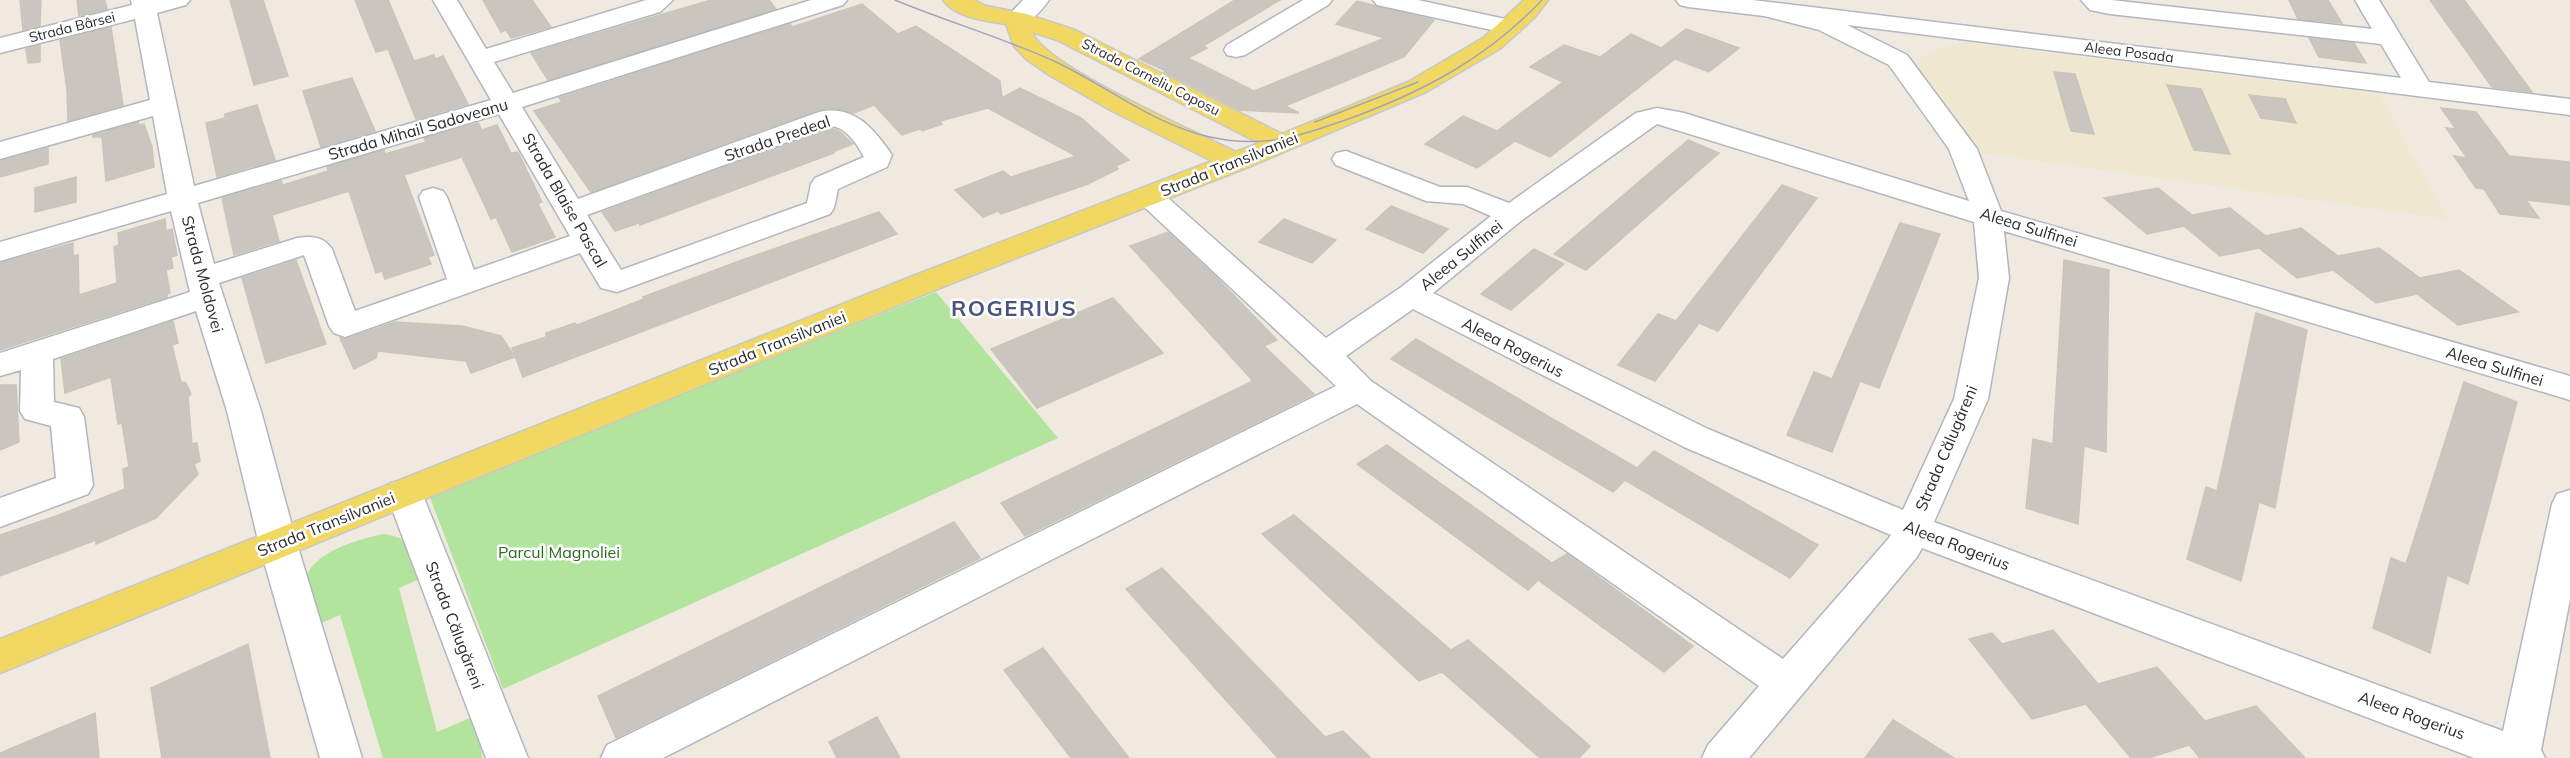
<svg xmlns="http://www.w3.org/2000/svg" width="2570" height="758" font-family="Mulish,sans-serif">
	<rect width="100%" height="100%" fill="#efe9e0"/>
	<polygon fill="#f0e7d0" points="1963,42 2379,94 2448,219 1981,153 1913,64 1933,51"/>
	<g fill="#b2e49e">
		<polygon points="936,292 1058,438 503,689 429,495"/>
		<path d="M384,534C414,539 416,551 429,575L399,588L437,732L470,718L480,735L482,758H383L340,615L312,627C311,615 303,584 307,575C316,551 362,538 384,534Z"/>
	</g>
	<g fill="#cac6bf" stroke="#cac5b9" stroke-width="1.5">
		<polygon points="20,0 41,0 40,26 23,30"/>
		<polygon points="77,0 105,0 107,9 79,16"/>
		<polygon points="230,0 263,0 288,76 254,85"/>
		<polygon points="355,0 388,0 414,61 434,55 435,59 443,56 468,104 416,119 388,49 376,52"/>
		<polygon points="483,0 532,0 551,27 511,38 506,30 501,32"/>
		<polygon points="711,0 769,0 776,9 548,80 531,53"/>
		<polygon points="1235,0 1280,0 1203,46 1207,48 1188,58 1254,91 1385,38 1336,24 1357,1 1434,20 1404,57 1285,106 1299,113 1239,110 1164,72 1166,71 1139,59"/>
		<polygon points="2289,0 2328,0 2342,23 2298,19"/>
		<polygon points="2430,0 2464,0 2532,92 2492,87"/>
		<polygon points="862,4 898,34 916,26 1000,81 1002,98 1020,88 1081,118 1129,160 1116,166 1118,169 1088,184 1001,214 998,211 983,217 955,190 1003,171 1011,177 1076,156 988,108 940,121 942,124 922,131 920,129 902,135 874,105 854,113 832,108 818,110 591,192 534,111 562,102 559,98 790,24 792,27"/>
		<polygon points="111,27 123,105 68,121 67,90 60,40"/>
		<polygon points="1686,29 1739,48 1709,72 1675,59 1550,157 1515,141 1477,168 1425,144 1463,116 1497,131 1563,82 1530,67 1564,45 1600,57 1631,34 1661,48"/>
		<polygon points="2309,38 2354,43 2366,63 2319,57"/>
		<polygon points="40,45 40,62 28,63 26,49"/>
		<polygon points="2054,72 2075,74 2094,134 2071,131"/>
		<polygon points="352,78 375,131 321,147 303,91"/>
		<polygon points="2167,85 2201,89 2230,154 2194,150"/>
		<polygon points="2249,95 2285,99 2296,123 2261,118"/>
		<polygon points="257,105 275,160 217,177 206,123 225,118 225,114"/>
		<polygon points="2441,108 2476,112 2509,156 2570,162 2570,205 2526,200 2539,218 2500,214 2484,189 2476,188 2454,156 2467,158 2446,128 2456,129"/>
		<polygon points="138,122 139,125 144,124 152,147 154,167 106,181 102,137 93,137 93,135"/>
		<polygon points="478,123 482,130 497,125 511,153 518,152 542,202 538,204 555,237 512,252 496,217 491,219 462,157 404,175 434,255 428,257 431,264 385,279 382,271 376,273 349,191 272,215 279,241 234,255 222,198 281,181 283,185 328,171 327,167 384,150 385,154 426,142 424,138"/>
		<polygon points="831,128 840,132 853,144 832,152 834,153 640,225 639,223 615,231 602,212"/>
		<polygon points="1688,140 1719,153 1586,270 1554,254"/>
		<polygon points="48,148 48,164 0,177 0,161"/>
		<polygon points="76,177 76,202 35,212 35,188"/>
		<polygon points="1782,185 1817,198 1718,331 1699,323 1655,381 1618,365 1658,314 1676,321"/>
		<polygon points="2158,188 2192,215 2230,208 2266,236 2301,228 2338,256 2379,248 2420,278 2459,270 2518,312 2458,325 2417,294 2376,303 2333,270 2297,278 2259,248 2220,256 2184,226 2147,234 2104,198"/>
		<polygon points="1391,206 1448,229 1423,253 1366,229"/>
		<polygon points="879,212 897,234 523,377 512,348 546,337 546,333 575,323 577,325 644,299 643,297 742,260"/>
		<polygon points="165,219 166,231 172,229 177,255 171,257 173,268 166,270 170,293 167,294 167,297 0,350 0,263 73,243 73,256 78,255 79,295 117,283 114,247 119,245 118,233"/>
		<polygon points="1284,219 1336,240 1312,263 1259,242"/>
		<polygon points="1900,223 1940,234 1879,388 1860,381 1832,452 1787,435 1814,372 1832,379"/>
		<polygon points="1168,232 1219,280 1277,340 1264,346 1314,394 1025,536 1001,503 1253,381 1130,246"/>
		<polygon points="1534,249 1564,264 1511,310 1481,294"/>
		<polygon points="296,260 326,344 266,363 242,278"/>
		<polygon points="2064,260 2109,270 2106,452 2084,446 2078,524 2026,508 2033,439 2053,444"/>
		<polygon points="1113,298 1163,353 1037,408 991,349"/>
		<polygon points="2256,313 2307,330 2275,508 2259,502 2241,581 2187,559 2206,487 2217,491"/>
		<polygon points="173,321 178,343 172,345 181,382 186,383 191,394 188,397 192,444 197,443 200,461 194,464 198,474 156,518 96,544 96,540 0,576 0,535 59,515 125,489 123,469 129,467 122,423 118,424 111,377 65,393 61,359"/>
		<polygon points="395,322 462,326 501,336 515,357 471,373 466,361 378,351 376,358 354,369 340,338 346,339"/>
		<polygon points="1416,339 1637,468 1613,492 1391,359"/>
		<polygon points="2464,382 2517,402 2468,584 2447,575 2430,653 2373,628 2391,558 2406,564"/>
		<polygon points="0,385 16,385 19,442 0,450"/>
		<polygon points="1387,445 1552,563 1567,554 1693,646 1664,672 1538,580 1528,590 1357,464"/>
		<polygon points="1654,451 1818,545 1790,578 1625,480"/>
		<polygon points="1294,515 1451,650 1468,640 1590,746 1579,758 1540,758 1442,672 1419,681 1262,534"/>
		<polygon points="954,522 980,558 616,738 598,696"/>
		<polygon points="1162,568 1325,737 1343,731 1371,758 1278,758 1126,589"/>
		<polygon points="2053,630 2098,684 2157,667 2205,721 2256,706 2305,758 2200,758 2189,745 2149,758 2131,758 2086,704 2032,719 1969,639 1992,633 2002,644"/>
		<polygon points="248,644 270,758 162,758 151,688"/>
		<polygon points="1043,648 1129,758 1071,758 1004,670"/>
		<polygon points="95,713 99,758 0,758 0,753"/>
		<polygon points="877,717 900,758 837,758 829,742"/>
		<polygon points="1893,720 1954,758 1865,758"/>
	</g>
	<g fill="none" stroke-linecap="round" stroke-linejoin="round">
		<defs>
			<g id="minor">
				<path d="M131,0H190L186,5L157,13L194,186L491,100L433,0H457L486,49L646,0H673L660,12L494,62L513,93L811,0H847L843,5L522,107L578,199L819,112C854,104 874,129 892,155L887,167L838,189L834,208L830,214L617,292L601,288L580,253L345,337L334,333L329,326L304,255L219,283L261,411L297,544L362,758H320L259,544L227,411L196,311L53,359L54,402L79,408L84,417L93,485L88,494L0,527V498L56,478L51,426L25,419L20,411L21,370L0,376V353L190,292L171,211L0,261V242L167,194L153,116L0,159V142L150,100L135,19L0,53V38L132,5ZM499,114L570,236L474,270L447,197L443,191L433,188L423,191L419,197L447,279L355,311L332,249C323,236 311,236 297,238L214,264L198,203ZM831,126C846,127 858,145 864,157L815,178L811,184L807,203L621,270L587,215Z"/>
				<path d="M1023,0H1049C1039,14 1026,28 1008,24L1005,19Z"/>
				<polygon points="1303,0 1332,0 1328,5 1245,55 1236,57 1227,55 1224,50 1227,45"/>
				<polygon points="1373,0 1418,0 1519,22 1522,27 1519,32 1510,34 1377,5"/>
				<path d="M1676,0H1752L2401,78L2381,44L2110,14L2090,10L2081,0H2111L2372,29L2355,0H2379L2429,82L2570,99V115L1847,25L1907,55L1977,149L2001,211L2570,376V400L2004,231L2009,278L1988,399L1934,522L2503,731L2552,504L2557,494L2570,490V599L2541,750L2545,758H2474L1922,548L1917,557L1749,758H1702L1708,745L1759,686L1357,404L663,758H601L607,745L1336,386L1139,202L1135,196L1139,190L1149,187L1159,190L1326,338L1400,288L1491,216L1463,204L1426,201L1336,165L1332,159L1336,153L1346,151L1440,187H1467L1509,203L1636,113L1657,108L1684,113L1969,201L1949,149L1889,65L1819,30L1764,16L1688,7L1680,5ZM1657,124L1974,222L1979,278L1954,399L1903,510L1708,429L1433,293L1522,220ZM1413,309L1684,447L1891,535L1889,538L1783,659L1371,381L1346,356Z"/>
				<polygon points="404,480 417,483 422,493 528,758 486,758 386,493 391,483"/>
			</g>
			<path id="major" d="M943,0H974L986,6L1026,14L1075,30L1282,134L1408,82L1483,38L1524,0H1548L1534,18L1501,48L1426,92L1246,168L940,288L0,673V639L918,274L1212,161L1112,111L1049,75L1026,59L1014,46L1006,24C986,21 956,18 943,0ZM1032,32L1057,40L1259,143L1236,152C1200,134 1042,65 1032,32Z"/>
		</defs>
		<use href="#minor" stroke="#b3b6c0" stroke-width="3"/>
		<use href="#major" stroke="#c8c8c8" stroke-width="3"/>
		<use href="#minor" fill="#fff" fill-rule="evenodd"/>
		<use href="#major" fill="#f1d863" fill-rule="evenodd"/>
		<g stroke="#a3a4b7" stroke-width="1.5">
			<path d="M895,0C948,22 1004,38 1056,62C1107,86 1154,125 1210,137C1264,149 1301,136 1351,118C1425,91 1488,57 1542,0"/>
			<polyline points="1315,122 1418,82"/>
		</g>
	</g>
	<g text-anchor="middle" dominant-baseline="central" stroke-width="5" stroke-linejoin="round" paint-order="stroke">
		<g font-size="14" fill="#2d2d2d" stroke="#fff">
			<text transform="translate(72 27) rotate(-14)">Strada Bârsei</text>
			<text transform="translate(2129 52) rotate(7)">Aleea Posada</text>
			<text transform="translate(1151 77) rotate(27)">Strada Corneliu Coposu</text>
		</g>
		<g font-size="16" fill="#2d2d2d" stroke="#fff">
			<text transform="translate(418 129) rotate(-16)">Strada Mihail Sadoveanu</text>
			<text transform="translate(777 138) rotate(-19)">Strada Predeal</text>
			<text transform="translate(1229 164) rotate(-22)">Strada Transilvaniei</text>
			<text transform="translate(565 200) rotate(60)">Strada Blaise Pascal</text>
			<text transform="translate(2029 227) rotate(17)">Aleea Sulfinei</text>
			<text transform="translate(1461 255) rotate(-39)">Aleea Sulfinei</text>
			<text transform="translate(203 274) rotate(75)">Strada Moldovei</text>
			<text transform="translate(777 343) rotate(-22)">Strada Transilvaniei</text>
			<text transform="translate(1513 347) rotate(27)">Aleea Rogerius</text>
			<text transform="translate(2495 366) rotate(17)">Aleea Sulfinei</text>
			<text transform="translate(1946 448) rotate(-67)">Strada Călugăreni</text>
			<text transform="translate(326 524) rotate(-22)">Strada Transilvaniei</text>
			<text transform="translate(1957 545) rotate(21)">Aleea Rogerius</text>
			<text transform="translate(455 625) rotate(69)">Strada Călugăreni</text>
			<text transform="translate(2412 715) rotate(20)">Aleea Rogerius</text>
		</g>
		<g font-size="16" fill="#286d1b" stroke="#fff">
			<text x="559" y="552">Parcul Magnoliei</text>
		</g>
		<g font-size="22" font-weight="bold" letter-spacing="1.5" fill="#4d537f" stroke="#fff">
			<text x="1014" y="308">ROGERIUS</text>
		</g>
	</g>
</svg>
